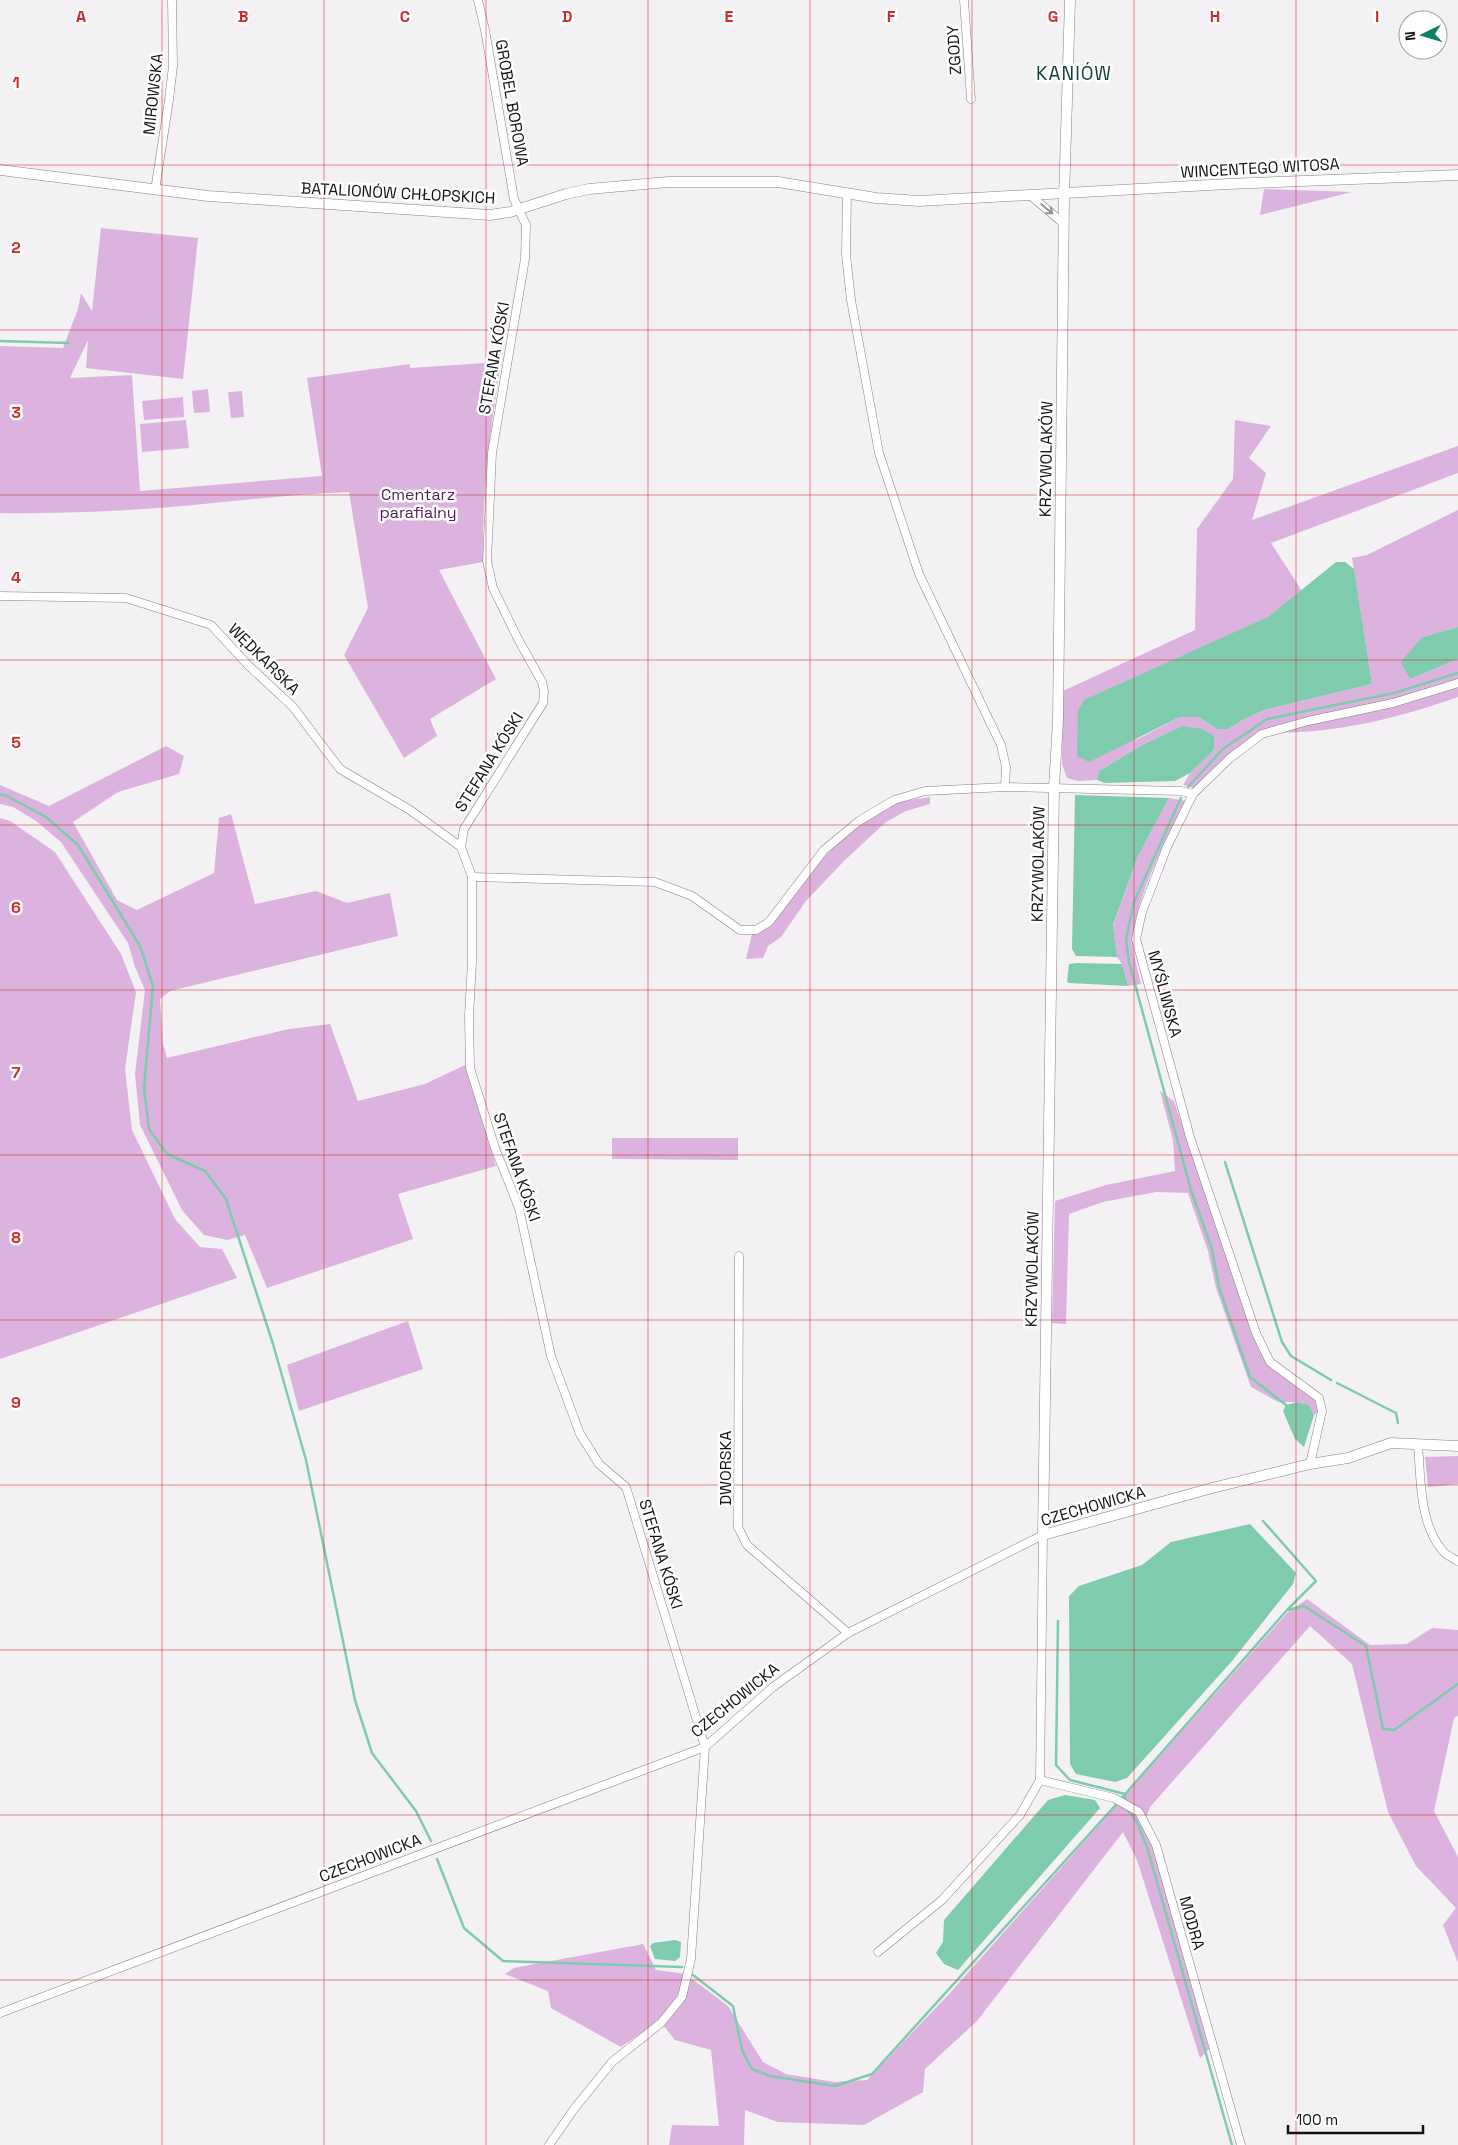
<svg xmlns="http://www.w3.org/2000/svg" width="1458" height="2145" font-family="'Space Grotesk',sans-serif">
	<rect width="100%" height="100%" fill="#f4f1f4"/>
	<g fill="#dbb3de">
		<polygon points="1264,189 1352,192 1260,215"/>
		<path d="M101,228L198,238L183,379L86,368L88,340L70,378L132,375L140,491L322,476L307,378L410,364V368L501,362C490,431 482,492 483,562L439,570L496,679L430,719L437,736L404,758L344,655L368,608L349,492C297,494 246,500 194,505C129,511 65,514 0,513V346L63,348L78,309L81,293L92,311Z"/>
		<polygon points="208,389 210,412 194,413 192,391"/>
		<polygon points="242,391 244,417 231,418 228,392"/>
		<polygon points="183,397 184,417 144,420 142,401"/>
		<polygon points="186,420 189,448 142,452 140,424"/>
		<path d="M1235,420L1271,426L1249,458L1266,473L1252,520L1458,446V473L1271,543L1302,591L1268,617L1134,741L1180,717H1199L1217,729H1228L1241,721L1264,710L1372,684L1352,558L1367,555L1458,510V627L1422,637L1410,679L1458,659V697C1395,719 1328,736 1261,732L1227,757L1194,788L1183,785L1190,773L1214,750L1182,726L1144,744L1099,771L1097,780L1078,781L1067,778L1062,764L1063,691L1195,630L1197,529L1233,479Z"/>
		<polygon points="166,746 184,756 179,774 118,792 73,822 117,900 137,910 214,873 219,818 231,814 255,904 316,891 347,903 390,893 398,936 170,991 160,999 163,1044 167,1058 289,1029 330,1024 358,1101 425,1084 465,1065 496,1166 398,1194 413,1239 267,1288 245,1235 227,1240 204,1235 182,1210 140,1125 135,1074 145,990 135,967 128,943 61,842 36,821 13,807 0,804 0,785 49,806"/>
		<path d="M930,797V804L906,811L886,822L844,861L806,901L781,937L768,946L763,958L746,959L752,934C772,933 810,871 827,854C846,836 869,817 892,805C903,800 918,799 930,797Z"/>
		<path d="M1169,798L1186,801C1166,840 1137,894 1133,938C1132,952 1138,970 1141,984L1128,986L1122,964L1117,957L1113,926L1138,856Z"/>
		<polygon points="0,818 10,821 55,852 121,954 136,992 125,1069 132,1130 175,1219 200,1247 222,1249 237,1278 0,1359"/>
		<polygon points="1160,1091 1174,1101 1253,1335 1267,1363 1317,1402 1319,1411 1314,1415 1309,1405 1298,1402 1278,1402 1251,1387 1216,1288 1208,1251 1188,1193 1156,1192 1103,1202 1069,1214 1066,1324 1052,1323 1055,1201 1106,1185 1175,1171 1173,1140"/>
		<polygon points="612,1138 738,1138 738,1160 612,1159"/>
		<polygon points="408,1321 423,1369 299,1411 287,1365"/>
		<polygon points="1458,1456 1458,1484 1428,1487 1425,1457"/>
		<polygon points="1307,1599 1370,1645 1407,1644 1432,1628 1458,1630 1458,1716 1454,1718 1434,1811 1458,1857 1458,1963 1443,1925 1456,1908 1416,1866 1388,1812 1352,1664 1310,1626 1150,1807 1143,1826 1153,1845 1209,2049 1200,2058 1137,1860 1123,1832 977,2021 925,2069 923,2092 864,2125 778,2122 745,2110 744,2145 669,2145 672,2125 719,2126 711,2050 675,2040 663,2025 685,1999 691,1978 728,2006 763,2062 786,2074 834,2082 867,2080 949,1994 1287,1613"/>
		<path d="M643,1944L656,1970L687,1974C672,2014 654,2024 621,2047L551,2008L548,1991L505,1974L514,1968Z"/>
	</g>
	<g fill="#7ecbad">
		<polygon points="1336,562 1345,562 1354,569 1372,684 1264,710 1241,721 1228,729 1217,729 1199,717 1180,717 1089,762 1077,756 1078,711 1084,700 1268,617"/>
		<polygon points="1458,627 1458,659 1410,679 1401,662 1422,637"/>
		<polygon points="1182,726 1202,729 1214,736 1214,750 1190,773 1175,781 1105,783 1097,780 1099,771 1144,744"/>
		<polygon points="1075,795 1169,798 1138,856 1113,925 1117,957 1076,956 1072,949"/>
		<polygon points="1077,963 1122,964 1128,986 1070,983 1067,982 1069,964"/>
		<polygon points="1298,1402 1309,1405 1314,1415 1304,1447 1295,1439 1283,1411 1286,1405"/>
		<polygon points="1250,1524 1296,1573 1293,1584 1232,1661 1127,1778 1115,1782 1076,1774 1070,1764 1069,1596 1079,1586 1142,1565 1171,1542"/>
		<polygon points="1065,1795 1095,1800 1100,1808 958,1970 944,1964 936,1953 943,1942 944,1920 1048,1800"/>
		<polygon points="675,1940 681,1942 680,1957 675,1961 655,1959 650,1946 653,1943"/>
	</g>
	<g fill="none" stroke-linecap="round" stroke-linejoin="round">
		<g stroke="#7ecbad" stroke-width="2.5">
			<polyline points="0,341 68,343"/>
			<polyline points="1188,787 1223,749 1267,719 1394,693 1458,673"/>
			<polyline points="0,795 5,795 46,817 78,845 140,946 153,986 144,1088 149,1129 167,1154 205,1171 226,1199 273,1344 306,1460 355,1700 372,1753 416,1811 431,1841"/>
			<polyline points="1181,798 1134,902 1126,939 1129,962 1191,1190 1212,1249 1219,1287 1250,1377 1286,1405"/>
			<polyline points="1225,1162 1282,1342 1291,1356 1331,1380"/>
			<polyline points="1337,1383 1396,1413 1398,1423"/>
			<polyline points="1288,1610 1304,1606 1366,1646 1383,1729 1394,1730 1458,1684"/>
			<polyline points="1058,1621 1056,1765 1070,1780 1125,1794 1126,1803"/>
			<polyline points="1127,1809 1137,1822 1147,1847 1232,2145"/>
			<polyline points="437,1859 464,1928 503,1961 682,1967"/>
			<polyline points="693,1975 733,2006 742,2050 752,2069 770,2076 835,2086 872,2074 1112,1809 1287,1610 1316,1581 1263,1521"/>
		</g>
		<defs>
			<g id="minor">
				<polyline points="478,0 485,30 514,199 526,225 525,259 492,453 487,561 493,588 518,639 542,682 544,691 543,703 464,829 461,847 472,877 472,962 469,1016 470,1068 495,1148 519,1208 551,1356 580,1434 599,1464 626,1487 705,1747 691,1959 682,1997 661,2023 612,2062 574,2109 549,2145"/>
				<polyline points="964,0 971,99"/>
				<polyline points="155,190 169,100 173,66 172,0"/>
				<polyline points="847,193 846,255 851,300 879,453 919,574 1001,745 1006,767 1005,787"/>
				<polyline points="1031,196 1063,223"/>
				<polyline points="0,596 126,598 211,625 248,665 293,707 340,769 410,810 461,847"/>
				<polyline points="472,877 655,882 692,896 740,930 756,930 769,922 824,850 859,821 894,800 925,791 1005,787 1181,791 1193,794"/>
				<polyline points="739,1256 738,1527 747,1545 848,1633"/>
				<path d="M1418,1445C1421,1479 1419,1522 1442,1550C1445,1555 1453,1558 1458,1561"/>
				<polyline points="1310,1464 1322,1411 1319,1398 1270,1362 1256,1333 1190,1137 1136,939 1142,912 1167,847 1193,794 1229,759 1262,734 1308,721 1393,703 1458,683"/>
				<polyline points="1040,1780 1114,1798 1139,1812 1156,1845 1241,2145"/>
				<polyline points="0,2013 705,1747 773,1687 848,1633 1043,1535 1040,1780 1020,1815 942,1900 878,1952"/>
			</g>
			<g id="tertiary">
				<polyline points="1070,0 1064,199 1058,721 1054,787 1043,1535 1212,1488 1310,1464 1348,1458 1391,1443 1458,1446"/>
				<polyline points="0,170 208,196 490,215 510,212 566,194 589,189 668,182 778,182 876,198 919,201 1228,184 1458,175"/>
			</g>
		</defs>
		<use href="#minor" stroke="#858285" stroke-width="9"/>
		<use href="#tertiary" stroke="#858285" stroke-width="11"/>
		<use href="#minor" stroke="#fff" stroke-width="8"/>
		<use href="#tertiary" stroke="#fff" stroke-width="10"/>
	</g>
	<defs><path id="oneway-shaft" d="M-6 0H5M1.5-3L5.5 0L1.5 3" fill="none" stroke-width="1.6" stroke-linecap="round" stroke-linejoin="round" transform="scale(1.25)"/></defs>
	<use stroke="#959595" href="#oneway-shaft" transform="translate(1047 209) rotate(40)"/>
	<path fill="none" stroke="#d62828" stroke-width="1" stroke-opacity="0.55" d="M162,0V2145M324,0V2145M486,0V2145M648,0V2145M810,0V2145M972,0V2145M1134,0V2145M1296,0V2145M0,165H1458M0,330H1458M0,495H1458M0,660H1458M0,825H1458M0,990H1458M0,1155H1458M0,1320H1458M0,1485H1458M0,1650H1458M0,1815H1458M0,1980H1458"/>
	<g text-anchor="middle" dominant-baseline="central" stroke-width="5" stroke-linejoin="round" paint-order="stroke">
		<g font-size="16" fill="#141314" stroke="#fff">
			<text transform="translate(954 50) rotate(-94)">ZGODY</text>
			<text transform="translate(153 94) rotate(-84)">MIROWSKA</text>
			<text transform="translate(512 103) rotate(80)">GROBEL BOROWA</text>
			<text transform="translate(1260 168) rotate(-3)">WINCENTEGO WITOSA</text>
			<text transform="translate(398 193) rotate(3)">BATALIONÓW CHŁOPSKICH</text>
			<text transform="translate(494 358) rotate(-80)">STEFANA KÓSKI</text>
			<text transform="translate(1046 459) rotate(-89)">KRZYWOLAKÓW</text>
			<text transform="translate(264 659) rotate(45)">WĘDKARSKA</text>
			<text transform="translate(489 762) rotate(-58)">STEFANA KÓSKI</text>
			<text transform="translate(1038 864) rotate(-89)">KRZYWOLAKÓW</text>
			<text transform="translate(1165 994) rotate(75)">MYŚLIWSKA</text>
			<text transform="translate(517 1167) rotate(71)">STEFANA KÓSKI</text>
			<text transform="translate(1032 1269) rotate(-89)">KRZYWOLAKÓW</text>
			<text transform="translate(725 1468) rotate(-90)">DWORSKA</text>
			<text transform="translate(1093 1506) rotate(-16)">CZECHOWICKA</text>
			<text transform="translate(661 1554) rotate(73)">STEFANA KÓSKI</text>
			<text transform="translate(735 1700) rotate(-39)">CZECHOWICKA</text>
			<text transform="translate(370 1858) rotate(-21)">CZECHOWICKA</text>
			<text transform="translate(1192 1923) rotate(74)">MODRA</text>
		</g>
		<g font-size="16" fill="#58205e" stroke="#fff">
			<text x="418" y="494">Cmentarz<tspan x="418" dy="18">parafialny</tspan></text>
		</g>
		<g font-size="19" letter-spacing="1" fill="#124433" stroke="#fff">
			<text x="1074" y="73">KANIÓW</text>
		</g>
	</g>
	<g font-size="16" text-anchor="middle" font-weight="bold" fill="#d62828" stroke="#fff" stroke-width="5" stroke-linejoin="round" paint-order="stroke">
		<text x="81" y="22">A</text>
		<text x="243" y="22">B</text>
		<text x="405" y="22">C</text>
		<text x="567" y="22">D</text>
		<text x="729" y="22">E</text>
		<text x="891" y="22">F</text>
		<text x="1053" y="22">G</text>
		<text x="1215" y="22">H</text>
		<text x="1377" y="22">I</text>
		<text x="16" y="88">1</text>
		<text x="16" y="253">2</text>
		<text x="16" y="418">3</text>
		<text x="16" y="583">4</text>
		<text x="16" y="748">5</text>
		<text x="16" y="913">6</text>
		<text x="16" y="1078">7</text>
		<text x="16" y="1243">8</text>
		<text x="16" y="1408">9</text>
	</g>
	<g transform="translate(1423 35) rotate(265)"><circle r="24" fill="#ffffff" stroke="#a1a1a1"/>
	<path d="M0-4L9 19L0 12L-9 19Z" fill="#0c8262"/>
	<text y="-8" font-size="14" font-weight="bold" text-anchor="middle" fill="#141314">N</text>
	</g>
	<path d="M1288 2125v8h135v-8" fill="none" stroke="#141314" stroke-width="2.5"/>
	<text x="1296" y="2125" font-size="15" fill="#141314" stroke="#ffffff" stroke-width="4" paint-order="stroke">100 m</text>
</svg>
